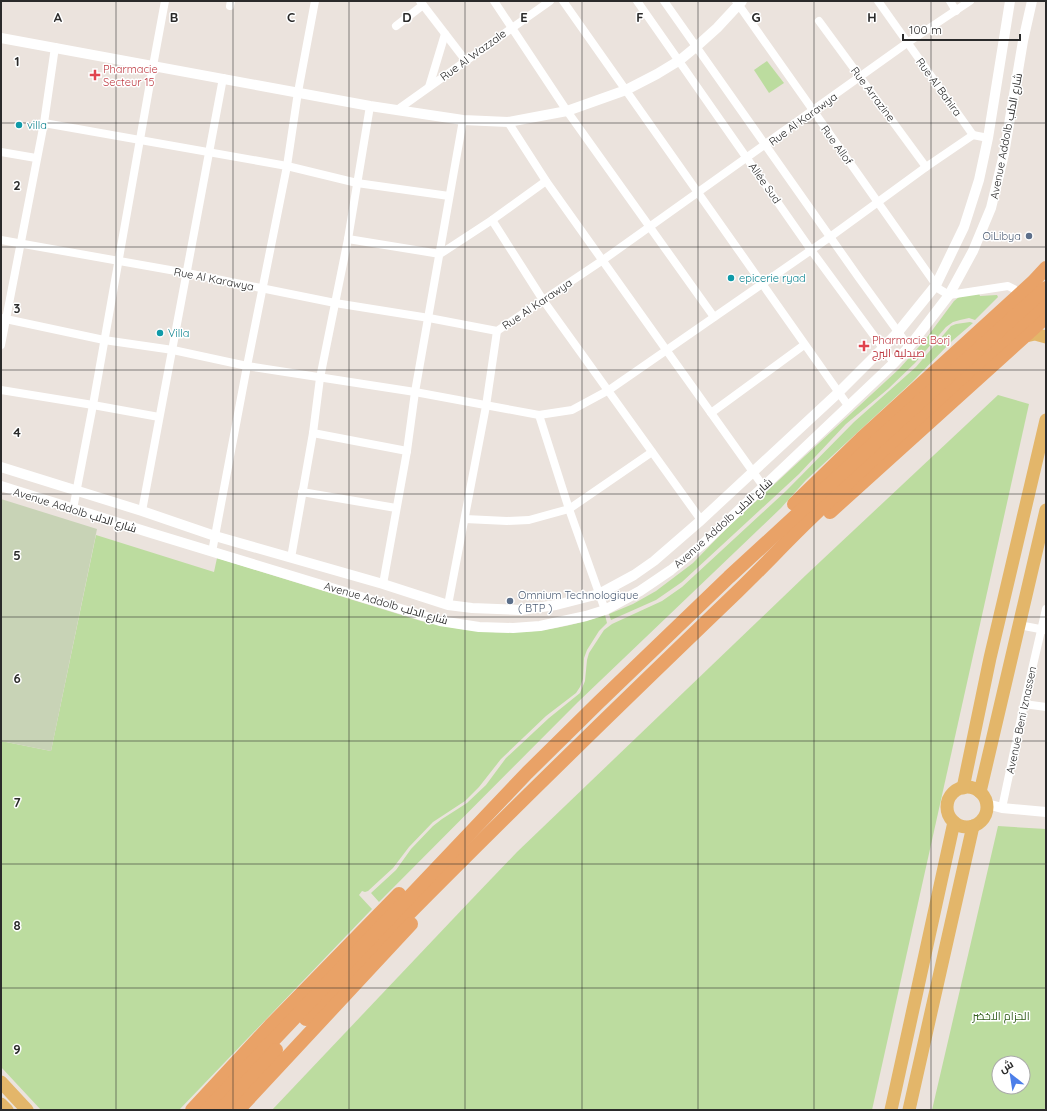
<svg xmlns="http://www.w3.org/2000/svg" width="1047" height="1111" font-family="Quicksand,Cairo,sans-serif">
	<rect width="100%" height="100%" fill="#ebe3dd"/>
	<g fill="#bcdc9f" fill-rule="evenodd">
		<polygon points="767,61 784,83 769,93 754,70"/>
		<polygon points="979,293 980,296 997,295 998,297 975,320 969,318 960,320 953,322 946,327 915,363 888,389 846,424 799,474 682,582 656,600 611,620 609,614 633,604 656,591 693,563 727,528 899,369 925,340 954,301 959,297"/>
		<polygon points="970,322 973,323 952,341 912,382 806,480 781,508 578,702 379,902 371,893 396,870 411,849 433,826 442,819 467,803 486,785 506,758 549,718 580,693 585,681 587,660 589,653 604,630 612,624 662,601 682,587 786,491 854,422 916,367 951,326 956,324"/>
		<polygon points="998,395 1029,404 872,1110 272,1110 471,900 517,852 806,575"/>
		<path d="M96,535L214,572L217,558L421,621C486,637 542,637 605,615L607,623L599,631L587,650L584,658L583,679L580,687L576,693L546,716L501,759L479,787L465,801L433,822L409,847L393,868L368,891L365,892L362,891L359,895L372,909L179,1110H41L1,1067V741L51,751Z"/>
		<path d="M998,826L1046,829V1110H932ZM999,1063H1023V1087H999Z"/>
	</g>
	<polygon fill="#c8d3b6" points="1,499 97,529 51,751 1,741"/>
	<g fill="none" stroke-linecap="round" stroke-linejoin="round">
		<g stroke="#fff" stroke-width="8">
			<polyline points="420,1 466,61"/>
			<polyline points="494,1 567,111 714,317"/>
			<polyline points="563,1 849,407"/>
			<polyline points="637,1 811,250 894,363"/>
			<polyline points="664,1 859,278 909,347"/>
			<polyline points="736,1 939,289 949,295 1008,286 1014,289 1019,294"/>
			<polyline points="878,1 973,135"/>
			<polyline points="950,1 956,11"/>
			<polyline points="230,6 231,1"/>
			<polyline points="819,21 926,167"/>
			<polyline points="396,26 423,5"/>
			<polyline points="429,87 445,34"/>
			<polyline points="397,110 550,1"/>
			<polyline points="508,122 546,181 763,486"/>
			<polyline points="44,123 287,166 357,183 449,196"/>
			<polyline points="1,152 36,158"/>
			<polyline points="492,220 543,300 701,520"/>
			<polyline points="348,239 440,254 492,220 546,181"/>
			<polyline points="1,240 187,273 335,303 429,318 497,331 603,260 907,43 970,1"/>
			<polyline points="1,318 104,340 173,350 247,366 415,392 539,415 572,410 609,390 830,237 926,167 973,135 988,138"/>
			<polyline points="1,345 44,123 55,47"/>
			<polyline points="1,390 93,405 159,417"/>
			<polyline points="711,413 804,345"/>
			<polyline points="539,415 569,509 605,610"/>
			<polyline points="313,433 407,451"/>
			<polyline points="302,492 396,508"/>
			<polyline points="73,509 93,405 153,66 165,1"/>
			<polyline points="142,511 223,78"/>
			<polyline points="465,519 507,521 529,520 569,509 652,452"/>
			<polyline points="212,552 247,366 287,166 298,92 315,1"/>
			<polyline points="291,558 313,433 320,378 348,239 370,106"/>
			<polyline points="383,584 407,451 415,392 463,120"/>
			<polyline points="448,605 486,406 497,331"/>
			<polyline points="1019,625 1045,630"/>
			<polyline points="1024,704 1046,707"/>
			<polyline points="1002,808 1024,704 1046,609"/>
		</g>
		<g stroke="#fff" stroke-width="10">
			<polyline points="1,38 370,106 463,120 508,122 567,111 626,90 657,74 680,60 697,46 717,28 742,1"/>
			<polyline points="1,467 142,511 215,536 383,584 448,605 472,608 521,610 556,605 599,594 634,575 654,561 699,522 838,393 883,348 898,332 936,285 964,227 979,180 988,138 1010,1"/>
			<polyline points="1,486 151,533 440,621 479,627 513,628 540,626 586,616 605,610 640,591 671,570 704,543 894,363 909,347 949,295 973,251 991,208 1004,154 1023,41 1032,1"/>
			<polyline points="987,804 1002,808 1046,812"/>
		</g>
		<g stroke="#e3b66a" stroke-width="13">
			<polyline points="1026,336 1035,334 1046,337"/>
			<circle cx="967" cy="807" r="20"/>
			<polyline points="963,788 990,658 1046,420"/>
			<polyline points="980,792 1046,510"/>
			<polyline points="1,1082 27,1110"/>
			<polyline points="1,1104 7,1110"/>
			<polyline points="891,1110 954,822"/>
			<polyline points="909,1110 973,826"/>
		</g>
		<g stroke="#e9a267" stroke-width="14">
			<polyline points="794,504 861,439 1033,282 1046,268"/>
			<polyline points="830,512 1046,317"/>
			<path d="M306,1019C446,873 591,732 737,592C762,568 785,543 810,519C887,444 967,373 1046,301"/>
			<polyline points="192,1110 270,1026 399,894"/>
			<polyline points="207,1110 527,773 598,703 729,577 891,428 1046,288"/>
			<polyline points="221,1110 276,1050"/>
			<polyline points="238,1110 411,924"/>
		</g>
	</g>
	<path fill="none" stroke="#2a2a2a" stroke-width="1" stroke-opacity="0.55" d="M116,1V1110M233,1V1110M349,1V1110M465,1V1110M582,1V1110M698,1V1110M814,1V1110M931,1V1110M1,123H1046M1,247H1046M1,370H1046M1,494H1046M1,617H1046M1,741H1046M1,864H1046M1,988H1046"/>
	<g fill="#e0444e" stroke="#fff" stroke-width="1.5">
		<path d="M93 69h4v4h4v4h-4v4h-4v-4h-4v-4h4z"/>
		<path d="M862 340h4v4h4v4h-4v4h-4v-4h-4v-4h4z"/>
	</g>
	<g fill="#0f9aa8" stroke="#fff" stroke-width="1.5">
		<circle cx="19" cy="125" r="4"/>
		<circle cx="731" cy="278" r="4"/>
		<circle cx="160" cy="333" r="4"/>
	</g>
	<g fill="#5c6f8a" stroke="#fff" stroke-width="1.5">
		<circle cx="1029" cy="236" r="4"/>
		<circle cx="510" cy="601" r="4"/>
	</g>
	<g text-anchor="middle" dominant-baseline="central" stroke-width="3" stroke-linejoin="round" paint-order="stroke">
		<g font-size="11" fill="#2a2a2a" stroke="#fff">
			<text transform="translate(473 55) rotate(-36)">Rue Al Wazzale</text>
			<text transform="translate(939 87) rotate(54)">Rue Al Bahira</text>
			<text transform="translate(873 94) rotate(53)">Rue Arrazine</text>
			<text transform="translate(803 119) rotate(-36)">Rue Al Karawya</text>
			<text transform="translate(1006 136) rotate(-79)">Avenue Addolb شارع الدلب</text>
			<text transform="translate(837 145) rotate(54)">Rue Allof</text>
			<text transform="translate(765 183) rotate(55)">Allée Sud</text>
			<text transform="translate(214 279) rotate(11)">Rue Al Karawya</text>
			<text transform="translate(537 304) rotate(-34)">Rue Al Karawya</text>
			<text transform="translate(75 510) rotate(17)">Avenue Addolb شارع الدلب</text>
			<text transform="translate(723 523) rotate(-42)">Avenue Addolb شارع الدلب</text>
			<text transform="translate(386 603) rotate(16)">Avenue Addolb شارع الدلب</text>
			<text transform="translate(1021 720) rotate(-78)">Avenue Beni Iznassen</text>
		</g>
		<g font-size="11" fill="#be3a42" stroke="#fff" text-anchor="start">
			<text x="103" y="69">Pharmacie<tspan x="103" dy="13">Secteur 15</tspan></text>
			<text x="872" y="340">Pharmacie Borj<tspan x="872" dy="13">صيدلية البرج</tspan></text>
		</g>
		<g font-size="11" fill="#0d838f" stroke="#fff" text-anchor="start">
			<text x="27" y="125">villa</text>
			<text x="739" y="278">epicerie ryad</text>
			<text x="168" y="333">Villa</text>
		</g>
		<g font-size="11" fill="#4e5e75" stroke="#fff" text-anchor="end">
			<text x="1021" y="236">OiLibya</text>
			<text x="518" y="595" text-anchor="start">Omnium Technologique<tspan x="518" dy="13">( BTP )</tspan></text>
		</g>
		<g font-size="11" fill="#366021" stroke="#fff">
			<text x="1001" y="1016">الحزام الاخضر</text>
		</g>
	</g>
	<g font-size="13" text-anchor="middle" font-weight="bold" fill="#2a2a2a" stroke="#fff" stroke-width="3" stroke-linejoin="round" paint-order="stroke">
		<text x="58" y="22">A</text>
		<text x="174" y="22">B</text>
		<text x="291" y="22">C</text>
		<text x="407" y="22">D</text>
		<text x="524" y="22">E</text>
		<text x="640" y="22">F</text>
		<text x="756" y="22">G</text>
		<text x="872" y="22">H</text>
		<text x="17" y="66">1</text>
		<text x="17" y="190">2</text>
		<text x="17" y="313">3</text>
		<text x="17" y="437">4</text>
		<text x="17" y="560">5</text>
		<text x="17" y="683">6</text>
		<text x="17" y="807">7</text>
		<text x="17" y="930">8</text>
		<text x="17" y="1054">9</text>
	</g>
	<rect width="1047" height="1111" fill="none" stroke="#2a2a2a" stroke-width="4"/>
	<g transform="translate(1011 1075) rotate(330)"><circle r="19" fill="#ffffff" stroke="#aaaaaa"/>
	<path d="M0-3L7 15L0 10L-7 15Z" fill="#4c7fe9"/>
	<text y="-6" font-size="11" font-weight="bold" text-anchor="middle" fill="#2a2a2a">ش</text>
	</g>
	<path d="M903 34v6h117v-6" fill="none" stroke="#2a2a2a" stroke-width="2"/>
	<text x="909" y="34" font-size="12" fill="#2a2a2a" stroke="#ffffff" stroke-width="3" paint-order="stroke">100 m</text>
</svg>
